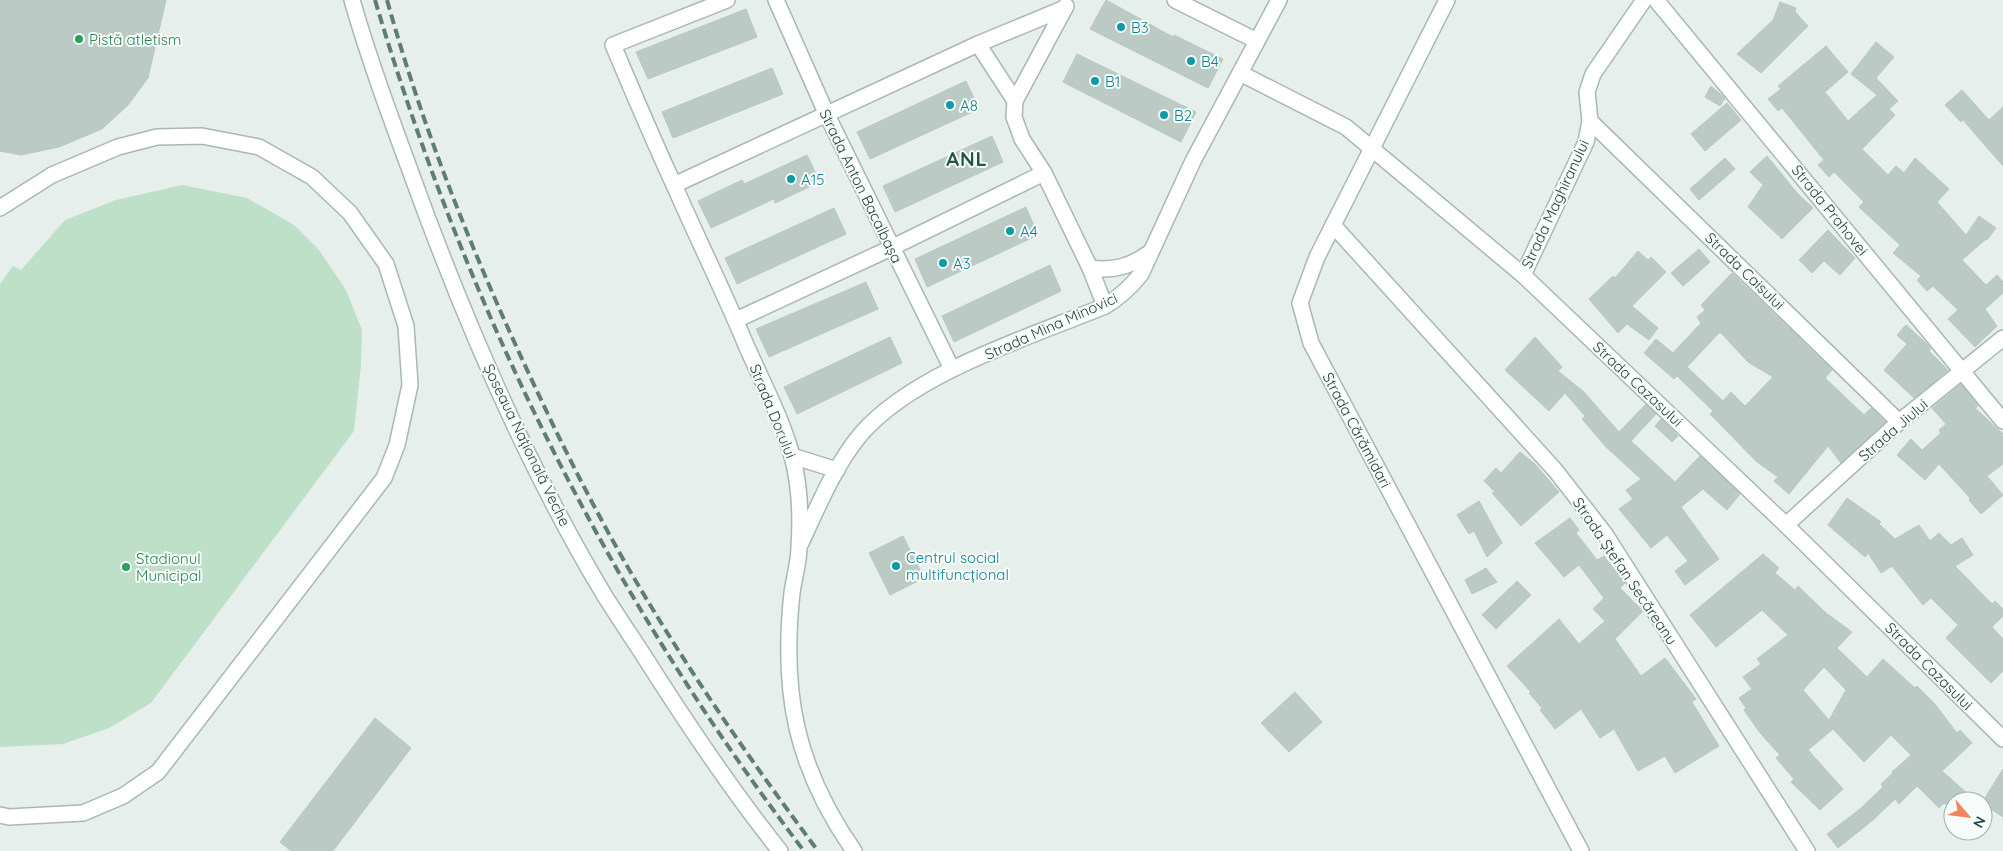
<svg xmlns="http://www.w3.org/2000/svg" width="2003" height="851" font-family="Quicksand,sans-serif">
	<rect width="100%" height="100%" fill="#e6efeb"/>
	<polygon fill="#bfe0c8" points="182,185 247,198 294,225 319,250 346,290 362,330 361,365 354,431 151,703 109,728 63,744 0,747 0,284 13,266 21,270 65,220 116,200"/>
	<g fill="#bbcac4" stroke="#b8c9c2" fill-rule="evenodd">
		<polygon points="0,0 166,0 148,78 128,105 102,129 59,147 21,155 0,151"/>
		<polygon points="1106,0 1173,37 1174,35 1223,59 1208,88 1090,29"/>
		<polygon points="1780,2 1796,8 1795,12 1808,26 1761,73 1737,54 1773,20"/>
		<polygon points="746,9 757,37 648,79 636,52"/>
		<polygon points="1876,42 1894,57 1876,78 1898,101 1889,109 1895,115 1862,149 1888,175 1896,166 1904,173 1915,158 1949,189 1937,202 1966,235 1979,216 1996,228 1987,240 1986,239 1962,260 1986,285 1997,275 2003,282 2003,293 1985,309 1997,326 1975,347 1948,319 1958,310 1933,286 1927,291 1917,280 1921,276 1893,253 1900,245 1859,207 1864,202 1834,172 1829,177 1818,165 1824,160 1782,108 1778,111 1768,99 1781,89 1778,86 1826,46 1848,72 1825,92 1848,121 1877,95 1851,74"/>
		<polygon points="1077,54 1196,112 1181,142 1063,82"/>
		<polygon points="772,68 783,94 673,138 662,112"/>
		<polygon points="966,81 979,109 870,159 857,132"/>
		<polygon points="1711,86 1725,98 1720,106 1705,97"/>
		<polygon points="1962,90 1989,120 2003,107 2003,166 1963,120 1961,122 1945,105"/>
		<polygon points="1727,103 1741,120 1705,151 1691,134"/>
		<polygon points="992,136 1003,162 895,212 883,186"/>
		<polygon points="807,155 820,182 775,203 774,199 711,228 698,201 742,180 744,184"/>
		<polygon points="1767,156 1798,194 1813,208 1782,239 1748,207 1763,185 1750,172"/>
		<polygon points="1725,158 1735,169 1699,200 1690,189"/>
		<polygon points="1026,207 1038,235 927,287 915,259"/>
		<polygon points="834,208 846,234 737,284 725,258"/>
		<polygon points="1828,230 1855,258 1840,275 1824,261 1812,273 1799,260"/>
		<polygon points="1699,249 1710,262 1683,286 1671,273"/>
		<polygon points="1638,251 1648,260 1651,257 1666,272 1632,306 1658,328 1649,340 1627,324 1618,333 1589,299 1613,276 1615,278"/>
		<polygon points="1050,265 1061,291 954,342 942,316"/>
		<path d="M1732,273L1832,370L1825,378L1864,415L1871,408L1885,422L1841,463L1828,446L1789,494L1774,481L1778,477L1757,462L1710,414L1713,411L1677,376L1674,379L1644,353L1656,339L1673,353L1701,323L1697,317L1705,310L1701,305ZM1720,332L1748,362L1773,377L1745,406L1731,392L1723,401L1687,367Z"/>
		<polygon points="866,282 878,309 769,357 756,329"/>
		<polygon points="1906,325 1927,344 1931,349 1929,351 1948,370 1914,398 1884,370 1907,344 1897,335"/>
		<polygon points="890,337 902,363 797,414 784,387"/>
		<polygon points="1535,337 1562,367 1558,371 1584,392 1619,432 1646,404 1656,414 1631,441 1675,482 1700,456 1740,494 1727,510 1703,489 1681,507 1719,559 1685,585 1675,571 1688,561 1667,535 1651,548 1619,509 1633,499 1626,490 1641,479 1606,447 1582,419 1585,416 1565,393 1549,411 1505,370"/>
		<polygon points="1961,384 1978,406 1975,408 2003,434 2003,464 1987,476 2003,495 1981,514 1969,500 1970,498 1939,464 1925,480 1897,455 1911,439 1922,450 1941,433 1939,430 1946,424 1932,408"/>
		<polygon points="1661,419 1678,436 1672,442 1655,426"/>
		<polygon points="1520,452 1535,464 1559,492 1521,526 1492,493 1495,492 1484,481 1496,468 1501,473"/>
		<polygon points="1847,498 1881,522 1879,524 1895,539 1919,525 1930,541 1939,533 1951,545 1962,538 1973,555 1955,566 1992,604 1995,601 2003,609 2003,616 1992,627 2003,639 2003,671 1991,683 1946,638 1958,625 1931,598 1923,605 1892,566 1881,573 1868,553 1865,557 1828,525"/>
		<polygon points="1479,501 1502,543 1487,557 1474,531 1469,534 1457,515"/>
		<polygon points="1570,518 1579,530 1576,533 1597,560 1604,556 1625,583 1620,588 1643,611 1615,639 1641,676 1665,658 1696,699 1692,702 1719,746 1675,773 1665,756 1638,771 1614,729 1600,738 1581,709 1555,729 1540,710 1542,708 1529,693 1531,692 1507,666 1559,619 1579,644 1605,621 1593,609 1604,598 1579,565 1564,577 1535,543"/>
		<polygon points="903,536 924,578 890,595 869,553"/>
		<path d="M1763,554L1779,568L1775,573L1795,590L1798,586L1826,613L1852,632L1837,648L1867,677L1883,659L1915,688L1917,686L1934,703L1957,733L1960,730L1972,743L1942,771L1976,801H1953V811L1944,803L1939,808L1917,786L1899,804L1895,799L1873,820L1838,848L1827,834L1860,809L1883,787L1881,784L1893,773L1892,772L1911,755L1891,735L1864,762L1833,729L1808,750L1843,789L1820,810L1791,782L1794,779L1776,758L1780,755L1760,733L1744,710L1746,708L1739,698L1752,689L1743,677L1761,664L1757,659L1788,635L1762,610L1716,647L1690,615ZM1824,667L1846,690L1829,720L1803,690Z"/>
		<polygon points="1486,568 1497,582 1472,594 1465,580"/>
		<polygon points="1517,581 1531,595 1496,629 1482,615"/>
		<polygon points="1295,692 1322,722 1289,752 1261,723"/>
		<polygon points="375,718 411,748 333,851 291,851 280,842"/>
		<polygon points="2003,769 2003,817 1983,804 1983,801"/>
	</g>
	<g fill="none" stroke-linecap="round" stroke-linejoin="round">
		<defs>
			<g id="minor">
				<path d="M352,0C369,59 390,116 411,173C463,317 524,461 603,593C621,622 640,649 658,678C696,737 736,796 780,851"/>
				<path d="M727,0L613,45C633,92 653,140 675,187C698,240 724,292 746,345C761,379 783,421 792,456C800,485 801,517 799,547C799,562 794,578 792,593C781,693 796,768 854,851"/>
				<polyline points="776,0 827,115 952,369"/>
				<polyline points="1175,0 1257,41"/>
				<polyline points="1447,0 1317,257 1300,303 1311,343 1581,851"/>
				<polyline points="1656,0 2003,421"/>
				<polyline points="978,44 1015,101 1014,117 1022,139 1044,173 1090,268 1105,306"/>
				<polyline points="1240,73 1346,127 1523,275 1786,525 2003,739"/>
				<polyline points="1015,101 1066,6"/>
				<polyline points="1590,121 1899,422"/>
				<polyline points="674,185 978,44 1065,8"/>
				<polyline points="0,208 52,175 118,147 157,137 202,136 259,147 312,177 350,213 386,264 406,326 410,385 397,445 384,478 158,772 123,796 83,813 9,817 0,815"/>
				<polyline points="1333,225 1555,470 1605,534 1807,851"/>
				<path d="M1090,268C1113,271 1130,267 1149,253"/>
				<polyline points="1523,275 1586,142 1590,121 1587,92 1593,74 1644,0"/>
				<polyline points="736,320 891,248 1044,173"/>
				<polyline points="792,456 837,470"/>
				<polyline points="1786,525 1899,422 2003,338"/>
				<path d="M801,543C818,506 835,465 861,434C915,372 1030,337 1105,306C1120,297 1130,288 1141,274L1193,161L1279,0"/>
			</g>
		</defs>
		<use href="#minor" stroke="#a8b8b2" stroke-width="18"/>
		<use href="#minor" stroke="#fff" stroke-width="15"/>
		<g stroke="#5f7d75" stroke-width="4" stroke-dasharray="10 5" stroke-linecap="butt">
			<path d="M375,0C467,310 608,594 804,851"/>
			<path d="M387,0C423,129 472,252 529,374C566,454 606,533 652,608C703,692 759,772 818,851"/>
		</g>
	</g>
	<g fill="#0f9aa8" stroke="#f7fbf9" stroke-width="2">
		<circle cx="1121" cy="27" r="5"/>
		<circle cx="1191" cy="61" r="5"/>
		<circle cx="1095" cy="81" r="5"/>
		<circle cx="950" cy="105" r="5"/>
		<circle cx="1164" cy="115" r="5"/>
		<circle cx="791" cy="179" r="5"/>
		<circle cx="1010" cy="231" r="5"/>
		<circle cx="943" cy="263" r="5"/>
		<circle cx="896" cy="566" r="5"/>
	</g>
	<g fill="#2e9e5b" stroke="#f7fbf9" stroke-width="2">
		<circle cx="79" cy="39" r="5"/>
		<circle cx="126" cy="567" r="5"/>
	</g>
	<g text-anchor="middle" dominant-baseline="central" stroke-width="4" stroke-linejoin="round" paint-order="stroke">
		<g font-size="15" fill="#0d838f" stroke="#f7fbf9" text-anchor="start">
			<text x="1131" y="27">B3</text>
			<text x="1201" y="61">B4</text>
			<text x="1105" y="81">B1</text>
			<text x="960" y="105">A8</text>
			<text x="1174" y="115">B2</text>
			<text x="801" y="179">A15</text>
			<text x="1020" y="231">A4</text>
			<text x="953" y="263">A3</text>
			<text x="906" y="557">Centrul social<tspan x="906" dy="17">multifuncțional</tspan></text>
		</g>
		<g font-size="15" fill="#27864d" stroke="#f7fbf9" text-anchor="start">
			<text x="89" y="39">Pistă atletism</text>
			<text x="136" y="558">Stadionul<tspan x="136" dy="17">Municipal</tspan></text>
		</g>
		<g font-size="15" fill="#24423a" stroke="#f7fbf9">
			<text transform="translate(861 186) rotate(64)">Strada Anton Bacalbașa</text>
			<text transform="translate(1555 204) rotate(-65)">Strada Maghiranului</text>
			<text transform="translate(1830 210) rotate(51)">Strada Prahovei</text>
			<text transform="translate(1745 271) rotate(44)">Strada Caisului</text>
			<text transform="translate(1051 326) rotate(-24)">Strada Mina Minovici</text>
			<text transform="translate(1638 384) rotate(43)">Strada Cazasului</text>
			<text transform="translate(773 411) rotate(68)">Strada Dorului</text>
			<text transform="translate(1357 430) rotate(62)">Strada Cărămidari</text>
			<text transform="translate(1893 430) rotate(-41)">Strada Jiului</text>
			<text transform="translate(527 445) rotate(64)">Șoseaua Națională Veche</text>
			<text transform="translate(1625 571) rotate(56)">Strada Ștefan Secăreanu</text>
			<text transform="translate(1929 666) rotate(45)">Strada Cazasului</text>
		</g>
		<g font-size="20" font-weight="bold" letter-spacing="1" fill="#1f5548" stroke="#f7fbf9">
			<text x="967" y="158">ANL</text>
		</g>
	</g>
	<g transform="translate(1968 816) rotate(118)"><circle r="24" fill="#f7fbf9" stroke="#a3b1ad"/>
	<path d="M0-4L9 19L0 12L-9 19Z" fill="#f4845f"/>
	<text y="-8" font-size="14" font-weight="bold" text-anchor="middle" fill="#24423a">N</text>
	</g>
</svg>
